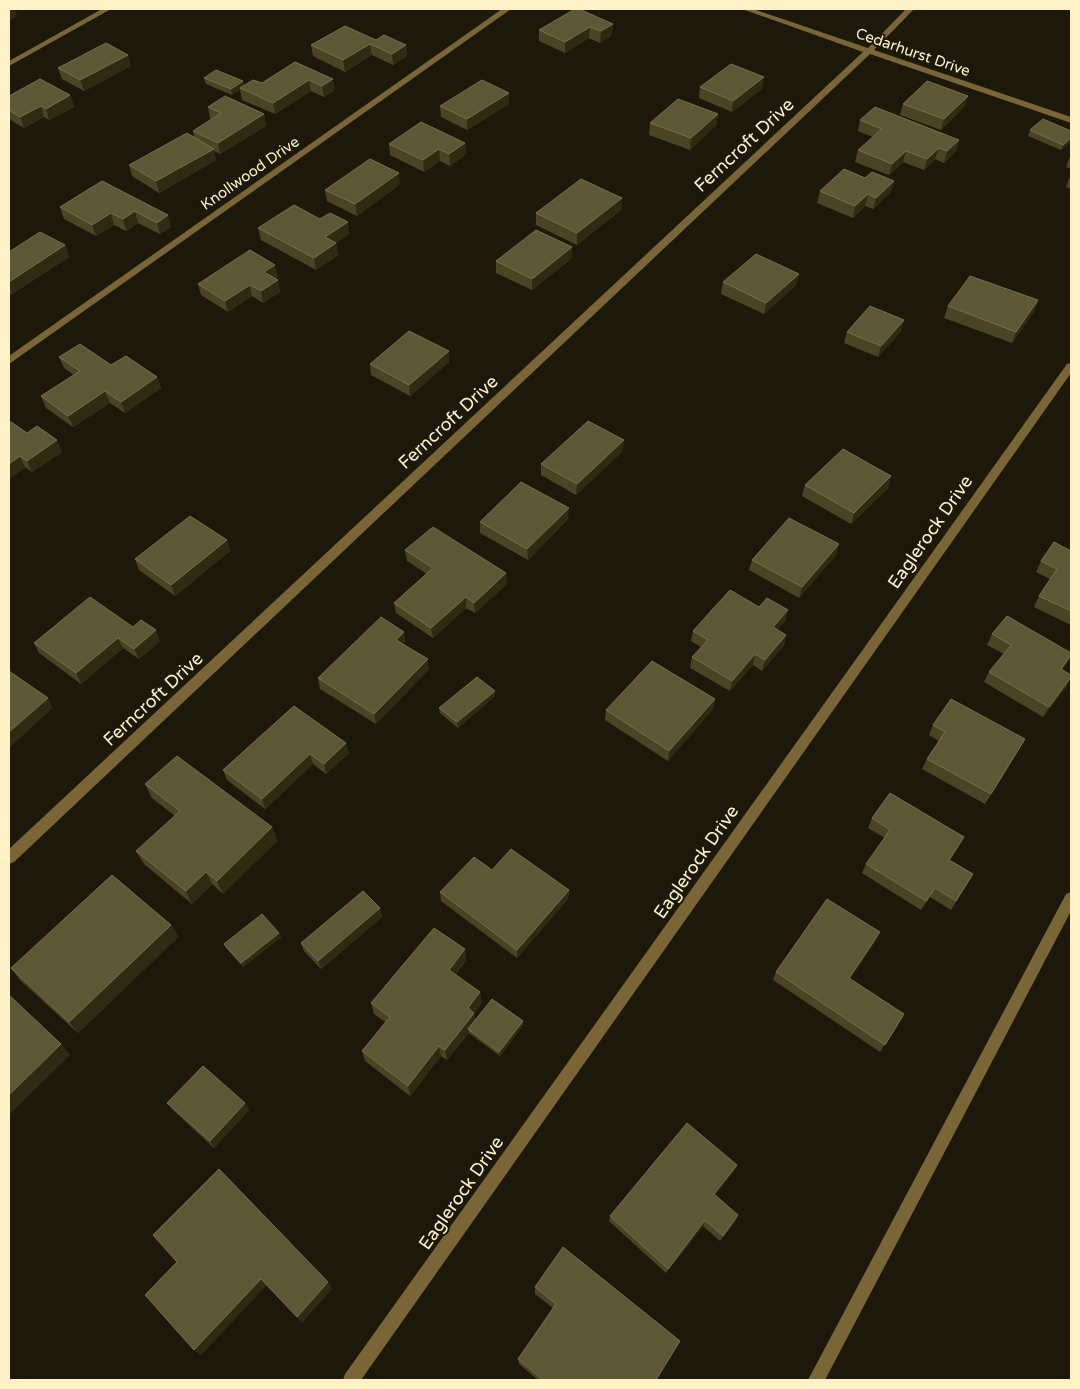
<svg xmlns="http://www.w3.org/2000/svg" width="1080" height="1389" font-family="'Varela Round',sans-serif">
	<rect width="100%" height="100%" fill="#1c190b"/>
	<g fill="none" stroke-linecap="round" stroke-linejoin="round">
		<g fill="#7a6537" fill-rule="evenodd">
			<polygon points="102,9 111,9 9,66 9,61"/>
			<polygon points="502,9 511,9 9,364 9,356"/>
			<polygon points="742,9 753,9 868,48 906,9 914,9 874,50 1071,117 1071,123 870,54 14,862 9,864 9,849 863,52"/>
			<polygon points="1071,363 1071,373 361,1380 343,1380 345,1374 1067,364"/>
			<polygon points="1071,892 1071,911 825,1380 808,1380 1066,894"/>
		</g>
	</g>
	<g fill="#4a4424">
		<polygon points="575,9 612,35 600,43 589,38 565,53 539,41 539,30"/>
		<polygon points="376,40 406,45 407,56 393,65 372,55 345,72 313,56 311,45"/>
		<polygon points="295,62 335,90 324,97 311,91 275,114 242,100 240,90 232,95 206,84 204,78 243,81 244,86 262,83"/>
		<polygon points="131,66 84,91 62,79 58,68"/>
		<polygon points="700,87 762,89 732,112 699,98"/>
		<polygon points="509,93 509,104 467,130 441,117 440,106"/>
		<polygon points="70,95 74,107 49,120 44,117 24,128 9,119 9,96"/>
		<polygon points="968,96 964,107 941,130 900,115 903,104"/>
		<polygon points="208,107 264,114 266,126 220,154 214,151 216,160 159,193 132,176 129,165 194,138 193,131 211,119 210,118"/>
		<polygon points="718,114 716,125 690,150 649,135 650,123"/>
		<polygon points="860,120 959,140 956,151 944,163 935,159 924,170 903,162 889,175 855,162 858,150 873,137 858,131"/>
		<polygon points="1030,130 1071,131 1071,142 1061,150 1028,136"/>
		<polygon points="465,143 466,154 450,166 440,161 424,172 390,155 389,144"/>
		<polygon points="1071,154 1071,169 1066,167"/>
		<polygon points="1071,174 1071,189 1066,187"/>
		<polygon points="865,178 894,181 891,192 873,209 865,206 853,218 817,203 820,191"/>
		<polygon points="102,181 171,227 160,234 138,223 126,231 114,225 96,236 64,219 60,207"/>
		<polygon points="400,184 357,216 327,201 325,190"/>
		<polygon points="622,209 577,245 536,225 536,213"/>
		<polygon points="258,228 349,234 336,243 338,255 316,270 261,240"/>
		<polygon points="65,245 69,257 12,294 9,293 9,252"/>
		<polygon points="572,247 571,259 532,290 496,273 496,261"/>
		<polygon points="799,274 796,285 764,314 721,294 723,282"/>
		<polygon points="278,277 275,278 278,280 280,292 263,303 252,296 228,312 201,295 198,284"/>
		<polygon points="1038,300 1034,312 1012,343 944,318 948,306"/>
		<polygon points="904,320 901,331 878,357 844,343 847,332"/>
		<polygon points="449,351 449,362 410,396 371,375 370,364"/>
		<polygon points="59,357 111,365 157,377 161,388 125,413 110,403 73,427 46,408 41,396 74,375 64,368"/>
		<polygon points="9,423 27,433 62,452 32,472 25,467 9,479"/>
		<polygon points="623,451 576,495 541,475 541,464"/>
		<polygon points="891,476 888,488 851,524 802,496 805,485"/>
		<polygon points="568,519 528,560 480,533 480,522"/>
		<polygon points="227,540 230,551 175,596 139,570 135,559"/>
		<polygon points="839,544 836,555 799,598 749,570 752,560"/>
		<polygon points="405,550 507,584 475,613 466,608 433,638 396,613 394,603 427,574 407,561"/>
		<polygon points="1071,551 1071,625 1034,607 1039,596 1050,579 1036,572 1041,561"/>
		<polygon points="786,620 777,630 786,635 784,645 762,671 753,665 730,691 690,668 692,657 701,647 691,641 693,631"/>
		<polygon points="133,627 160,641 139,659 123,648 81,684 39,653 34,643"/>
		<polygon points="404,632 405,642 403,644 429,669 376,724 320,689 318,678"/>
		<polygon points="992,634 1071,656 1062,670 1067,686 1043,717 984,682 989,672 1004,654 987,645"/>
		<polygon points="495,691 495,696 458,728 440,713 439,708"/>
		<polygon points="715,699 713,709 668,761 605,720 606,710"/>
		<polygon points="294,706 349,753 326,774 313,764 265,809 227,780 223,770"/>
		<polygon points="933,725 1025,739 985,804 922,769 927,759 939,741 929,735"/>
		<polygon points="145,784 272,827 277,841 223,894 212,884 192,904 144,864 136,851 175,816 152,798"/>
		<polygon points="872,818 964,837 950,860 973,874 951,910 930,897 921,910 862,873 866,864 885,838 868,828"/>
		<polygon points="492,870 569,890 568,899 517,958 441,901 440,892"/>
		<polygon points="380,908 382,917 321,969 304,951 301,943"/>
		<polygon points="171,925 178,937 78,1033 20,980 11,968"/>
		<polygon points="279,933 281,937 243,967 226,948 224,944"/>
		<polygon points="876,940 850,979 904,1014 880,1052 773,980 776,972"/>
		<polygon points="465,949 466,961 456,974 482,1003 474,1013 475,1021 523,1021 523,1025 500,1056 469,1033 447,1060 441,1056 410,1096 365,1061 362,1051 385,1022 374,1014 371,1003"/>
		<polygon points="167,1103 245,1103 249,1110 214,1148 173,1110"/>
		<polygon points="737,1165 734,1171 715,1195 736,1221 720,1241 703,1226 666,1273 609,1221 610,1216"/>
		<polygon points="535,1287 656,1380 538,1380 519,1364 518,1359 553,1308 535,1294"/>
	</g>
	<g fill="#2f2b13">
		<polygon points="9,9 15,9 17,16 9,21"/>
		<polygon points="613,24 612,35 600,43 601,31"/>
		<polygon points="590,27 589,38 565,53 565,42"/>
		<polygon points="370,44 372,55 345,72 343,60"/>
		<polygon points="406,45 407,56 393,65 392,54"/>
		<polygon points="128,55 131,66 84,91 80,80"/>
		<polygon points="764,77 762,89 732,112 733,101"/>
		<polygon points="333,79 335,90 324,97 322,86"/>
		<polygon points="309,80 311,91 275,114 273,103"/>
		<polygon points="243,81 244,87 240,88 240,90 232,95 231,89"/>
		<polygon points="509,93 509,104 467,130 467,119"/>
		<polygon points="70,95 74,107 49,120 46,109"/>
		<polygon points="968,96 964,107 941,130 944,119"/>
		<polygon points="41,106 44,117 24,128 20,117"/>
		<polygon points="264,114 266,126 220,154 218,143"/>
		<polygon points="718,114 716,125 690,150 691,138"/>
		<polygon points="1071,138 1071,142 1061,150 1063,145"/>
		<polygon points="959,140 956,151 944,163 947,151"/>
		<polygon points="465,143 466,154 450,166 449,154"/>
		<polygon points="939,148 935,159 924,170 927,159"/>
		<polygon points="214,149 216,160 159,193 156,181"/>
		<polygon points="439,149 440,161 424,172 423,160"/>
		<polygon points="906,151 903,162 889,175 892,164"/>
		<polygon points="399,173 400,184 357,216 355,204"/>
		<polygon points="894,181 891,192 873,209 876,198"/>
		<polygon points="868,194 865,206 853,218 855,206"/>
		<polygon points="622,198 622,209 577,245 577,233"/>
		<polygon points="135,211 138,223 126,231 123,219"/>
		<polygon points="111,213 114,225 96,236 92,225"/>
		<polygon points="168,215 171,227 160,234 157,223"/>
		<polygon points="348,222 349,234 327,249 325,237"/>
		<polygon points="336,243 338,255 316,270 314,258"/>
		<polygon points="65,245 69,257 12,294 9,286 9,282"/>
		<polygon points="572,247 571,259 532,290 532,279"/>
		<polygon points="275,265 278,277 267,284 264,272"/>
		<polygon points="799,274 796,285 764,314 766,303"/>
		<polygon points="278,280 280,292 263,303 261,291"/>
		<polygon points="250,285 252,296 228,312 225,301"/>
		<polygon points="1038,300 1034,312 1012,343 1016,332"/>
		<polygon points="904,320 901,331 878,357 881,346"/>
		<polygon points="449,351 449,362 410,396 409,385"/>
		<polygon points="157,377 161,388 125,413 121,402"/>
		<polygon points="105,391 110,403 73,427 68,416"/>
		<polygon points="57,440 62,452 32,472 27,461"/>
		<polygon points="624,440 623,451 576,495 577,484"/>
		<polygon points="20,456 25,467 9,479 9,464"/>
		<polygon points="891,476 888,488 851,524 854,513"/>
		<polygon points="569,508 568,519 528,560 527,549"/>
		<polygon points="227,540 230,551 175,596 171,585"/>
		<polygon points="839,544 836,555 799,598 802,587"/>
		<polygon points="506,573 507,584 475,613 474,603"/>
		<polygon points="466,597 466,608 433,638 431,628"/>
		<polygon points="788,610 786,620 770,638 773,627"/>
		<polygon points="156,630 160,641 139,659 134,649"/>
		<polygon points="404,632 405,642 397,650 396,640"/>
		<polygon points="786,635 784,645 762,671 765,660"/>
		<polygon points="118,638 123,648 81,684 76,673"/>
		<polygon points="755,654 753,665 730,691 732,681"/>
		<polygon points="1071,656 1067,664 1055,679 1061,669"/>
		<polygon points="428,659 429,669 376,724 374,714"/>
		<polygon points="1071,677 1067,686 1043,717 1049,707"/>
		<polygon points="495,691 495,696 458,728 457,722"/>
		<polygon points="48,698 53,708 9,748 9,732"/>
		<polygon points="715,699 713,709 668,761 669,751"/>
		<polygon points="346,743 349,753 326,774 324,764"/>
		<polygon points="310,754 313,764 265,809 262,799"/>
		<polygon points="272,827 277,841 223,894 217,881"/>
		<polygon points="206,872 212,884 192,904 186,891"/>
		<polygon points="569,890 568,899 517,958 517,950"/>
		<polygon points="380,908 382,917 321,969 318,961"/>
		<polygon points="171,925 178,937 78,1033 69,1022"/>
		<polygon points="880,932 876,940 845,986 849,978"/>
		<polygon points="279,933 281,937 243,967 241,963"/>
		<polygon points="465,949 466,961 450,981 449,970"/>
		<polygon points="480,992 482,1003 469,1020 468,1008"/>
		<polygon points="474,1013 475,1024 468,1029 469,1033 447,1060 445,1050"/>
		<polygon points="523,1021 523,1025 500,1056 499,1052"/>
		<polygon points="61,1044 70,1055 9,1115 9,1095"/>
		<polygon points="439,1046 441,1056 410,1096 408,1086"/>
		<polygon points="245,1103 249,1110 214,1148 210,1141"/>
		<polygon points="737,1165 734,1171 711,1200 714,1194"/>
		<polygon points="738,1215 736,1221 720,1241 723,1236"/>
		<polygon points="705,1220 703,1226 666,1273 668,1269"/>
		<polygon points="261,1279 267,1285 201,1355 194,1350"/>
		<polygon points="328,1282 332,1289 302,1323 297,1317"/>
	</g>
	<g fill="#5d5736" stroke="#766f4c">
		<polygon points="575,9 579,9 613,24 601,31 590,27 565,42 539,30"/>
		<polygon points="345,26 376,40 384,35 406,45 392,54 370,44 343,60 311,45"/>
		<polygon points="106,43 128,55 80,80 58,68"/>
		<polygon points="295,62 333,79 322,86 309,80 273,103 240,88 253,80 262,83"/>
		<polygon points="731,64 764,77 733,101 700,87"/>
		<polygon points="216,70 243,81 231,89 204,78"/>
		<polygon points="40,79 70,95 46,109 41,106 20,117 9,110 9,96"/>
		<polygon points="482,80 509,93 467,119 440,106"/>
		<polygon points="927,81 968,96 944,119 903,104"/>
		<polygon points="225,96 264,114 218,143 193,131 221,113 208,107"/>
		<polygon points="678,99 718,114 691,138 650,123"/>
		<polygon points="875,107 959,140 947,151 939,148 927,159 906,151 892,164 858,150 882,129 860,120"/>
		<polygon points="1043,119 1071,131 1071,138 1063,145 1030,130"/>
		<polygon points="421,122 465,143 449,154 439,149 423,160 389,144"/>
		<polygon points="187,133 214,149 156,181 129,165"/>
		<polygon points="370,159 399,173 355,204 325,190"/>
		<polygon points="844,169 865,178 872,172 894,181 876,198 868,194 855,206 820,191"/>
		<polygon points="581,179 622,198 577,233 536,213"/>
		<polygon points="102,181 168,215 157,223 135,211 123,219 111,213 92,225 60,207"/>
		<polygon points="294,205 320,219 330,213 348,222 325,237 336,243 314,258 258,228"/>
		<polygon points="536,230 572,247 532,279 496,261"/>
		<polygon points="40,232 65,245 9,282 9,252"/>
		<polygon points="250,250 275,265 264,272 278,280 261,291 250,285 225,301 198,284"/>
		<polygon points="756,254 799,274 766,303 723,282"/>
		<polygon points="970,276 1038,300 1016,332 948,306"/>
		<polygon points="870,306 904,320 881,346 847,332"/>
		<polygon points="409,331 449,351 409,385 370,364"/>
		<polygon points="80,344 111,365 126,356 157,377 121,402 105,391 68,416 41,396 80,371 59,357"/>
		<polygon points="588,421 624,440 577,484 541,464"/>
		<polygon points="11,422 27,433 37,426 57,440 27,461 20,456 9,464 9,423"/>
		<polygon points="843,449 891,476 854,513 805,485"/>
		<polygon points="521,482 569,508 527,549 480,522"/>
		<polygon points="190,516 227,540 171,585 135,559"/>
		<polygon points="789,518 839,544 802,587 752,560"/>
		<polygon points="433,527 506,573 474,603 466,597 431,628 394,603 433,568 405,550"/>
		<polygon points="1054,542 1071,551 1071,611 1039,596 1057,569 1041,561"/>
		<polygon points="730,590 759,607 767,598 788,610 773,627 786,635 765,660 755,654 732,681 692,657 708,640 693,631"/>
		<polygon points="90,597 133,627 141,620 156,630 134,649 118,638 76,673 34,643"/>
		<polygon points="1007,616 1071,653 1071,655 1061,669 1071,675 1071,677 1049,707 989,672 1011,645 992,634"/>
		<polygon points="381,617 404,632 396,640 428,659 374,714 318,678"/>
		<polygon points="652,661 715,699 669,751 606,710"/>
		<polygon points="9,671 48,698 9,732"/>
		<polygon points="477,677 495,691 457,722 439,708"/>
		<polygon points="951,699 1025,739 991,794 927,759 945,732 933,725"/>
		<polygon points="294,706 346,743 324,764 310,754 262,799 223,770"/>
		<polygon points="177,756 272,827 217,881 206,872 186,891 136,851 180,811 145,784"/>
		<polygon points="890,793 964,837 949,860 973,874 956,901 935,888 926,901 866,864 890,830 872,818"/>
		<polygon points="511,849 569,890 517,950 440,892 474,857 492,870"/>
		<polygon points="112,875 171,925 69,1022 11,968"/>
		<polygon points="363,891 380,908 318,961 301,943"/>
		<polygon points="827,899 880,932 849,978 904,1014 885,1045 776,972"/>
		<polygon points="262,914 279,933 241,963 224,944"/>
		<polygon points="434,928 465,949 449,970 480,992 468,1008 474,1013 467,1022 445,1050 439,1046 408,1086 362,1051 390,1017 371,1003"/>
		<polygon points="9,995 61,1044 9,1095"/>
		<polygon points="492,999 523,1021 499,1052 468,1029"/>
		<polygon points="203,1066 245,1103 210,1141 167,1103"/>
		<polygon points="687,1123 737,1165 714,1194 738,1215 723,1236 705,1220 668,1269 610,1216"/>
		<polygon points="219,1169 328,1282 297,1317 261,1279 194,1350 145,1295 177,1262 153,1235"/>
		<polygon points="563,1247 680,1341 656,1380 543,1380 518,1359 556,1304 535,1287"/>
	</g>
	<g text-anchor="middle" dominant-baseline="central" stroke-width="4" stroke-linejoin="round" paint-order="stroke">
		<g font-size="15" fill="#fef1c7" stroke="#1c190b">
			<text transform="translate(913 52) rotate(19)">Cedarhurst Drive</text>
			<text transform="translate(250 173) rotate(-35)">Knollwood Drive</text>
		</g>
		<g font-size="18" fill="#fef1c7" stroke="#1c190b">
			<text transform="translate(744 145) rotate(-43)">Ferncroft Drive</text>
			<text transform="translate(448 422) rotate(-43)">Ferncroft Drive</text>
			<text transform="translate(930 532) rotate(-55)">Eaglerock Drive</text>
			<text transform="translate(153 699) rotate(-43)">Ferncroft Drive</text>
			<text transform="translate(696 862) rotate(-55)">Eaglerock Drive</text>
			<text transform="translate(461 1193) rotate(-55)">Eaglerock Drive</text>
		</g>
	</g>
	<rect width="1080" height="1389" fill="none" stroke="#fef1c7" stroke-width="20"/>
</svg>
